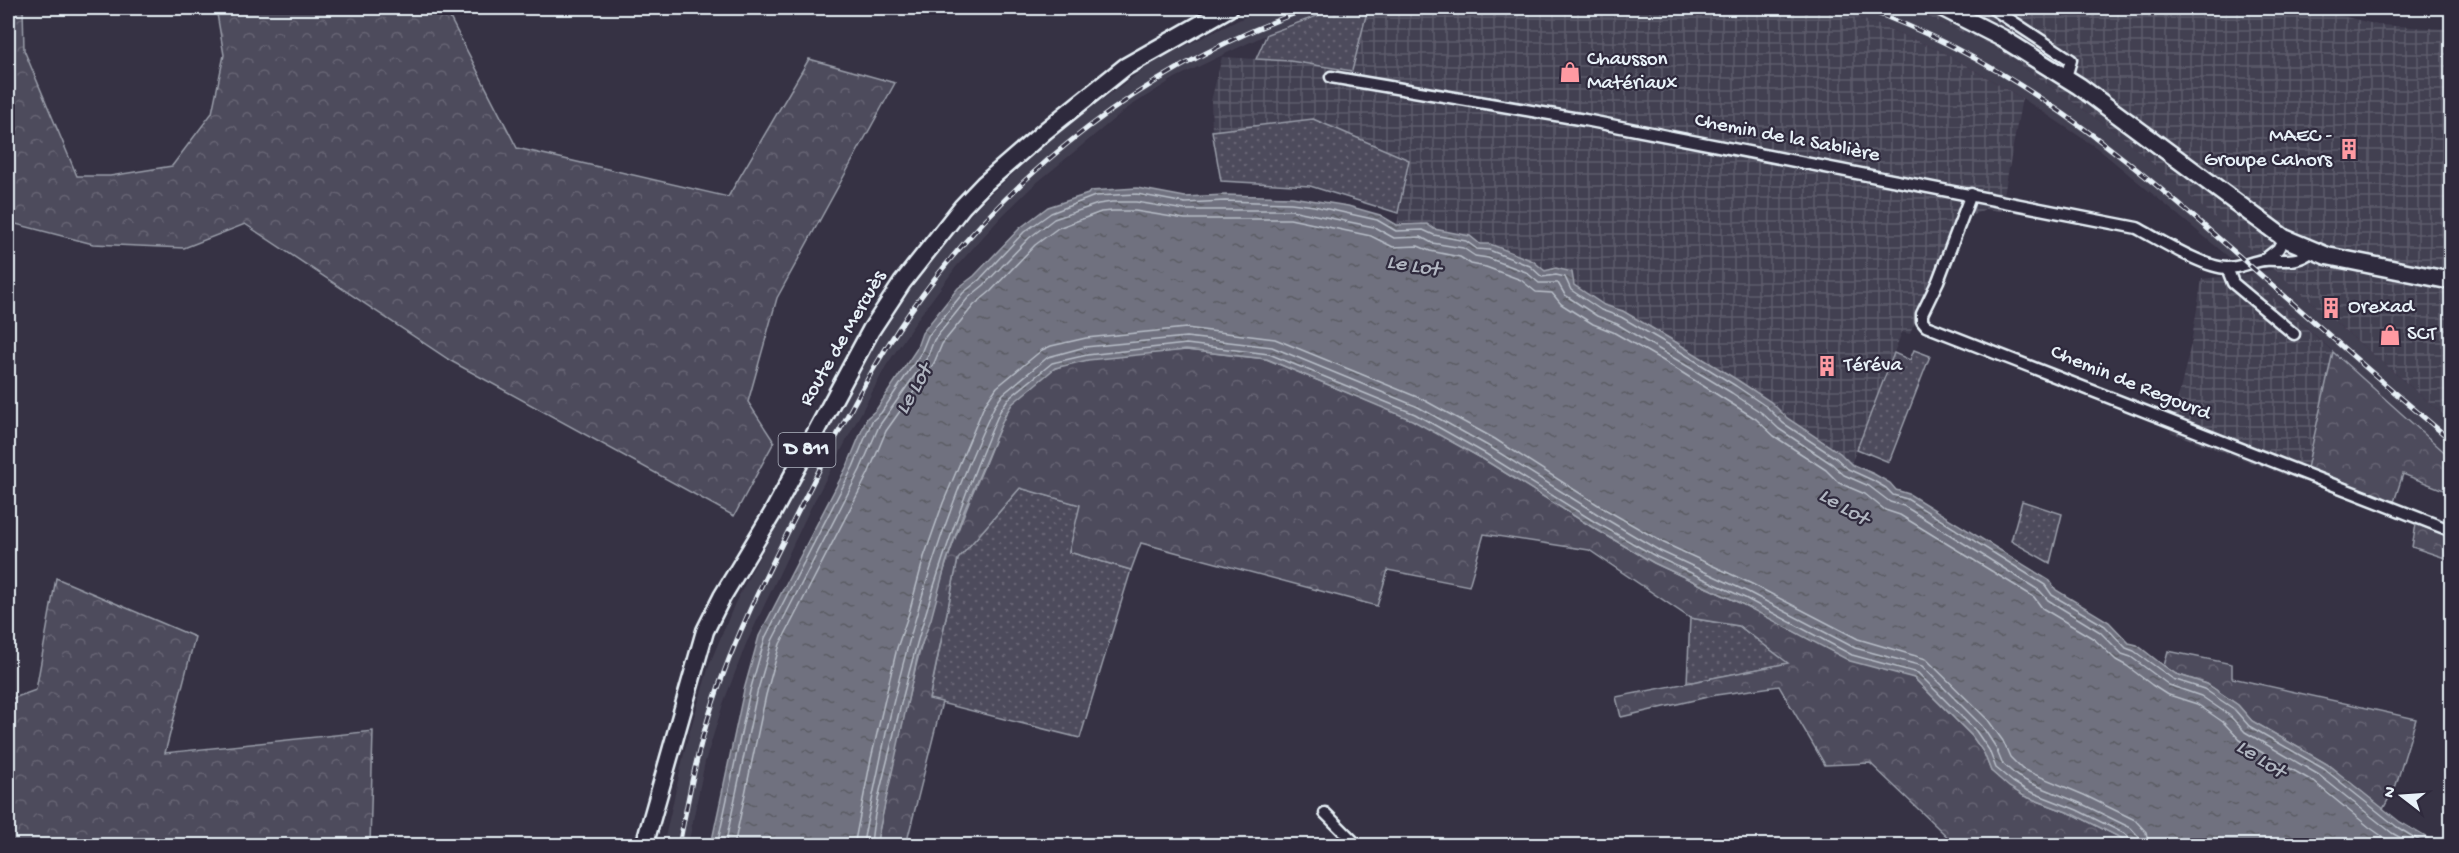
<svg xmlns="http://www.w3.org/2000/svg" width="2459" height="853" font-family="'Gochi Hand',sans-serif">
	<defs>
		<pattern id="industrial-grid" width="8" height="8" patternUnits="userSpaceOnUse" patternTransform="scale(1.5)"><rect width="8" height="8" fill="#433f51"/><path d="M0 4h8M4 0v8" fill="none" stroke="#5e5b6b"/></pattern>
		<pattern id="grass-dots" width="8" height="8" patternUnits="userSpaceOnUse" patternTransform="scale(1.5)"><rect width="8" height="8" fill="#4d4b5c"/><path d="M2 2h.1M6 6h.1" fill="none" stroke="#676574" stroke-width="1.8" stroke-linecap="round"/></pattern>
		<pattern id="forest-crowns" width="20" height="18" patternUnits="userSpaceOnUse" patternTransform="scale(1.5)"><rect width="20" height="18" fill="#4d4b5c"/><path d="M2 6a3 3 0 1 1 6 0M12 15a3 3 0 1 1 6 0" fill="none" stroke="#676574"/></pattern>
		<pattern id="water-ripples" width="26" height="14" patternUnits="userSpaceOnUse" patternTransform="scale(1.5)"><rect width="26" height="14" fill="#70717f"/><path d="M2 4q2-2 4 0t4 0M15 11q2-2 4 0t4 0" fill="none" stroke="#5b5c64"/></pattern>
	</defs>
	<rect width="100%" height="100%" fill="#363244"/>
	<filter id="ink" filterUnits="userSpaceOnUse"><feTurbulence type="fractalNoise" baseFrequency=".0167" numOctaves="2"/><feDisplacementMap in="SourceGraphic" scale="12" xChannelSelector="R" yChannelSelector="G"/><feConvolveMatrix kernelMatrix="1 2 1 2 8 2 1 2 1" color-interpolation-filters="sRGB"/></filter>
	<g filter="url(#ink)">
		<g fill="#433f51">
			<polygon points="1263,8 1339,8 1285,26 1229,52 1175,78 1126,109 1034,185 1001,217 956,267 919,317 886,366 810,509 746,644 723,704 705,762 688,845 663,846 687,741 710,663 735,603 863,360 903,298 942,247 982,202 1065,127 1155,61"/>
			<polygon points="1824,8 1908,8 1993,46 2120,135 2256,253 2230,258 2097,148 2022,98 1941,51 1874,23"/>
			<polygon points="2273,269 2451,421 2451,458 2247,274"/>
		</g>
		<g fill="url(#industrial-grid)">
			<polygon points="1368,8 1824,8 1874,23 1941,51 2022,98 2001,211 1985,209 1973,215 1960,211 1910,334 1902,332 1851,464 1840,453 1787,418 1771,402 1674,341 1623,311 1604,305 1573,285 1572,272 1556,268 1545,271 1533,261 1490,244 1480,244 1463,234 1457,235 1412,223 1397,225 1409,160 1313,119 1212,131 1211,101 1222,57 1290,61 1352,70"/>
			<polygon points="1908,8 2323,8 2322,11 2378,25 2446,29 2451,26 2451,421 2273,269 2120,135 1993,46"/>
			<polygon points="2247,274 2333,352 2304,482 2170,432 2191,344 2202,279"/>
		</g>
		<g fill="url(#grass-dots)" stroke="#9a9eaa" stroke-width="1.5">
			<polygon points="1339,8 1368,8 1352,71 1290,61 1256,59 1267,34"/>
			<polygon points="1313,119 1409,160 1398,213 1310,186 1221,181 1212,131"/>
			<polygon points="1914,350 1930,356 1889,462 1857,449 1894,353 1910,360"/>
			<polygon points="1020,488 1081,505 1069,552 1131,570 1080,738 929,700 958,559"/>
			<polygon points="2022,501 2062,514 2050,563 2011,541"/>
			<polygon points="1690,618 1739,626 1789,663 1687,683"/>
		</g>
		<g fill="url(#forest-crowns)" stroke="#9a9eaa" stroke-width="1.5">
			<polygon points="8,8 23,8 24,50 77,176 110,176 172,166 212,113 224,55 216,8 445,8 517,148 728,197 809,59 895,83 777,298 748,402 774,442 734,516 451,361 245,224 184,248 93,244 8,222"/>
			<path d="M1186,350L1266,359L1412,419L1483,459L1592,527L1654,563L1742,604L1914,678L1972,736L1984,753L1991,771L2024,796L2075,815L2125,840L2128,845H1956L1870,763L1825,765L1779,686L1716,695L1621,717L1616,697L1788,663L1739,626L1690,618L1589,550L1484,534L1469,586L1388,570L1377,606L1141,543L1131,570L1069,552L1080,505L1020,488L958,559L929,699L942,702L906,845L876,846C902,718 929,590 982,471C991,450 999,425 1011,405C1016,397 1048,371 1056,368C1087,355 1152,352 1186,350Z"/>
			<polygon points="2333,352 2451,458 2451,493 2403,474 2394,502 2307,468"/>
			<polygon points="2416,524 2451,537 2451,560 2412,547"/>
			<polygon points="56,578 195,637 165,753 373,731 370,845 8,845 8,700 36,690"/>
			<polygon points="2168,651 2232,664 2232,678 2416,719 2396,785 2383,809 2327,764 2252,721 2238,705 2207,684 2176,674 2164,666"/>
		</g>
		<polygon fill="url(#water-ripples)" stroke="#a0a4af" stroke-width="1.5" points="1137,188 1185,197 1225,195 1292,197 1348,206 1380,215 1397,225 1427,224 1434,229 1470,236 1480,244 1490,244 1533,261 1545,271 1556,268 1572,272 1574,285 1604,305 1623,311 1674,341 1739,381 1771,402 1787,418 1840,453 1851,464 1874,474 1890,483 1896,490 1909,494 2050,581 2056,590 2109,622 2129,643 2137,645 2164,666 2176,674 2207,684 2238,705 2252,721 2327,764 2400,822 2439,845 2128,845 2125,840 2075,815 2024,796 2009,787 1991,771 1984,753 1972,736 1914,678 1850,661 1742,604 1654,563 1592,527 1483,459 1412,420 1267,359 1186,350 1088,360 1055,368 1012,404 1005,415 964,511 946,563 931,619 918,654 876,845 711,845 744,690 759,636 848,464 867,418 876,410 916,350 922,333 958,288 974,276 1020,228 1048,207 1088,194 1090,191"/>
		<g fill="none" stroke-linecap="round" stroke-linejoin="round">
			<g stroke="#b8bec8" stroke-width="1.5">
				<polyline points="717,846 750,691 765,638 853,467 872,421 881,413 921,353 928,336 963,293 979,280 1024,232 1051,213 1095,196 1137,194 1185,203 1225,201 1291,203 1314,206 1377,220 1396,231 1423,230 1434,235 1466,241 1477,249 1489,250 1530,266 1542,277 1556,275 1565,277 1571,290 1601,310 1621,317 1671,346 1736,386 1767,407 1783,423 1836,458 1848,469 1872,480 1886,488 1893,495 1907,499 2045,585 2052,595 2105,626 2126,648 2134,651 2173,679 2204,689 2234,709 2249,726 2324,769 2397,827 2428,846"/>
				<polyline points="725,846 757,693 772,641 860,470 879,426 927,358 934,340 968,298 984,285 1029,238 1054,219 1098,204 1112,202 1136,202 1185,210 1291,210 1374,227 1394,238 1421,237 1432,243 1463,248 1475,256 1488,258 1526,272 1539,283 1558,283 1565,295 1597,316 1617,324 1732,393 1762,413 1779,429 1832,464 1844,475 1869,486 1890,502 1904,506 2040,591 2048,600 2100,632 2122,654 2131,657 2169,685 2201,696 2229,715 2245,732 2319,775 2392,833 2415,846"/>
				<polyline points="734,846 766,695 780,644 868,474 886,431 934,363 942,344 974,305 991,291 1035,245 1058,228 1101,212 1113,211 1135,211 1185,219 1290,219 1371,236 1393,247 1418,246 1430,251 1460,257 1471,264 1486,267 1521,280 1536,292 1552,293 1561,304 1593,324 1613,332 1662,360 1756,419 1774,436 1826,470 1839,483 1865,494 1885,510 1900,515 2034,597 2042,608 2094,639 2116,660 2127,666 2152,685 2166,694 2197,704 2223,722 2240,740 2314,782 2369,827 2396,846"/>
				<polyline points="854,846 871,759 897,648 909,613 924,557 943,503 984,406 997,387 1042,350 1051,346 1086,338 1186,328 1275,339 1422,399 1495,439 1603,508 1664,543 1752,584 1858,639 1926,659 1988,720 2003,741 2010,757 2022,769 2084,795 2135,820 2146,832 2149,846"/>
				<path d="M863,846C864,832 868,818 871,805C876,781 881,757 886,733C912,622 944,511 994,407L1003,394L1048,357L1085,347L1186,337L1272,347L1418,407L1490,447L1599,515L1660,551L1748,592L1855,648L1922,666L1982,726L1995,746L2002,763L2017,776L2030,783L2080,803L2131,828L2139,837L2140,846"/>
				<path d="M871,846C873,811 886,768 894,733C920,622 953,516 1000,411L1008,399L1052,363L1087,355L1186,344L1269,354L1415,414L1486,454L1595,522L1657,557L1745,598L1852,655L1918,673L1976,731L1989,750L1996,768L2013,782L2026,790L2077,810L2127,835L2133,846"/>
			</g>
			<defs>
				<g id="minor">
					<polyline points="1992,8 2071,60 2066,77"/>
					<path d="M1331,77L1585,120L2137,228C2158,239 2204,268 2227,268C2239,268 2251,262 2263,260C2282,259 2297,264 2312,251"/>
					<polyline points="1971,194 1938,281 1922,314 1922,321 1926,326 2452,531"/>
					<polyline points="2264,260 2278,249 2284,238"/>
					<polyline points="2227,268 2233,283 2294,334"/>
					<polyline points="1325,813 1358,846"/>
				</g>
				<g id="primary">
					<polyline points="1943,8 2002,38 2079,86 2284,238 2327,256 2452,281"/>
					<polyline points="644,846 705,631 722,597 772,514 871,330 902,283 962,207 984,184 1045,131 1125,67 1229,8"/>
				</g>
			</defs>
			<use href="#minor" stroke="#e8f1f8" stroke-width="15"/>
			<use href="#primary" stroke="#e8f1f8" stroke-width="21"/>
			<use href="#minor" stroke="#2f2a3d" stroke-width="10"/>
			<use href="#primary" stroke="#2f2a3d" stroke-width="16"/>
			<defs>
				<g id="rail">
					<path d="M1863,8C2012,61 2122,154 2239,256C2310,318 2380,381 2452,441"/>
					<path d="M679,846C688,799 697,751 712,706C735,635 770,567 804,500C837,435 870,368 912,309C1011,170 1150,64 1310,8"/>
				</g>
			</defs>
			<use href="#rail" stroke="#e8f1f8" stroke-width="5"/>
			<use href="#rail" stroke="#2f2a3d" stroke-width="3" stroke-dasharray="9" stroke-linecap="butt"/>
		</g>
	</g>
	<defs>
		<symbol id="shop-bare" viewBox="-9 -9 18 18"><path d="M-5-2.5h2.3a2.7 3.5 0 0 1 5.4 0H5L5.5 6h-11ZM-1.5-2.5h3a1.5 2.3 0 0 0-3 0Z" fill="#ff9aa2" stroke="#2f2a3d" stroke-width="2.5" paint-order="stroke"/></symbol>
		<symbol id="building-bare" viewBox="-9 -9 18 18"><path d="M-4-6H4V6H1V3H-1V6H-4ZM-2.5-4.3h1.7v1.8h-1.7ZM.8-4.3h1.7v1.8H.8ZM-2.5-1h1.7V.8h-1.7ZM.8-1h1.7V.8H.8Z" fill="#ff9aa2" stroke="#2f2a3d" stroke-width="2.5" paint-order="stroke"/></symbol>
	</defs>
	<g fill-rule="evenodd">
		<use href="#shop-bare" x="1555" y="57" width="30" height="30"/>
		<use href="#building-bare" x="2334" y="134" width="30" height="30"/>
		<use href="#building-bare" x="2316" y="293" width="30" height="30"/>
		<use href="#shop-bare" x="2375" y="320" width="30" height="30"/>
		<use href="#building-bare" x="1812" y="351" width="30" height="30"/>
	</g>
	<g text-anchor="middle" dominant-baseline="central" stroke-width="4.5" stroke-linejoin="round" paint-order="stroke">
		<rect fill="#2f2a3d" stroke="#b0b5c0" stroke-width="1.5" x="778.5" y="433" width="57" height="34" rx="4.5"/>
		<g font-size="20" font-weight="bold" fill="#e8f1f8">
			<text x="807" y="450">D 811</text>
		</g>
		<g font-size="21" fill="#e8f1f8" stroke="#2f2a3d" text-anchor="start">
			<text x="1587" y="60">Chausson<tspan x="1587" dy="24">Matériaux</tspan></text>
			<text x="2332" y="137" text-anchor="end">MAEC -<tspan x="2332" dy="24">Groupe Cahors</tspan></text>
			<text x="2348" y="308">Orexad</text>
			<text x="2407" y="335">SCT</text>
			<text x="1844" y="366">Téréva</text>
		</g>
		<g font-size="21" fill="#e8f1f8" stroke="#2f2a3d">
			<text transform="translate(1787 139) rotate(11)">Chemin de la Sablière</text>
			<text transform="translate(844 339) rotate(-60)">Route de Mercuès</text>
			<text transform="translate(2130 384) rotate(22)">Chemin de Regourd</text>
		</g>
		<g font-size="22" font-style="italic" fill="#b2b7c2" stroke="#2f2a3d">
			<text transform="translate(1413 267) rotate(9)">Le Lot</text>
			<text transform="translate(915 390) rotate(-60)">Le Lot</text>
			<text transform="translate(1843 508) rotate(31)">Le Lot</text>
			<text transform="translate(2260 760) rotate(33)">Le Lot</text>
		</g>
	</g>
	<rect width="2459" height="853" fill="none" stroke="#2f2a3d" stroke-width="30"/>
	<rect x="15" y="15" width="2429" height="823" fill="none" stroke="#e8f1f8" stroke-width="2" filter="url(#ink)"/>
	<g transform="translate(2402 796) rotate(287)" stroke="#2f2a3d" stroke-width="4.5" paint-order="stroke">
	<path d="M0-4.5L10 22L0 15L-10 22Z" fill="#e8f1f8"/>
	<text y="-9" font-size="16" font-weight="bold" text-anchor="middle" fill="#e8f1f8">N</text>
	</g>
</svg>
